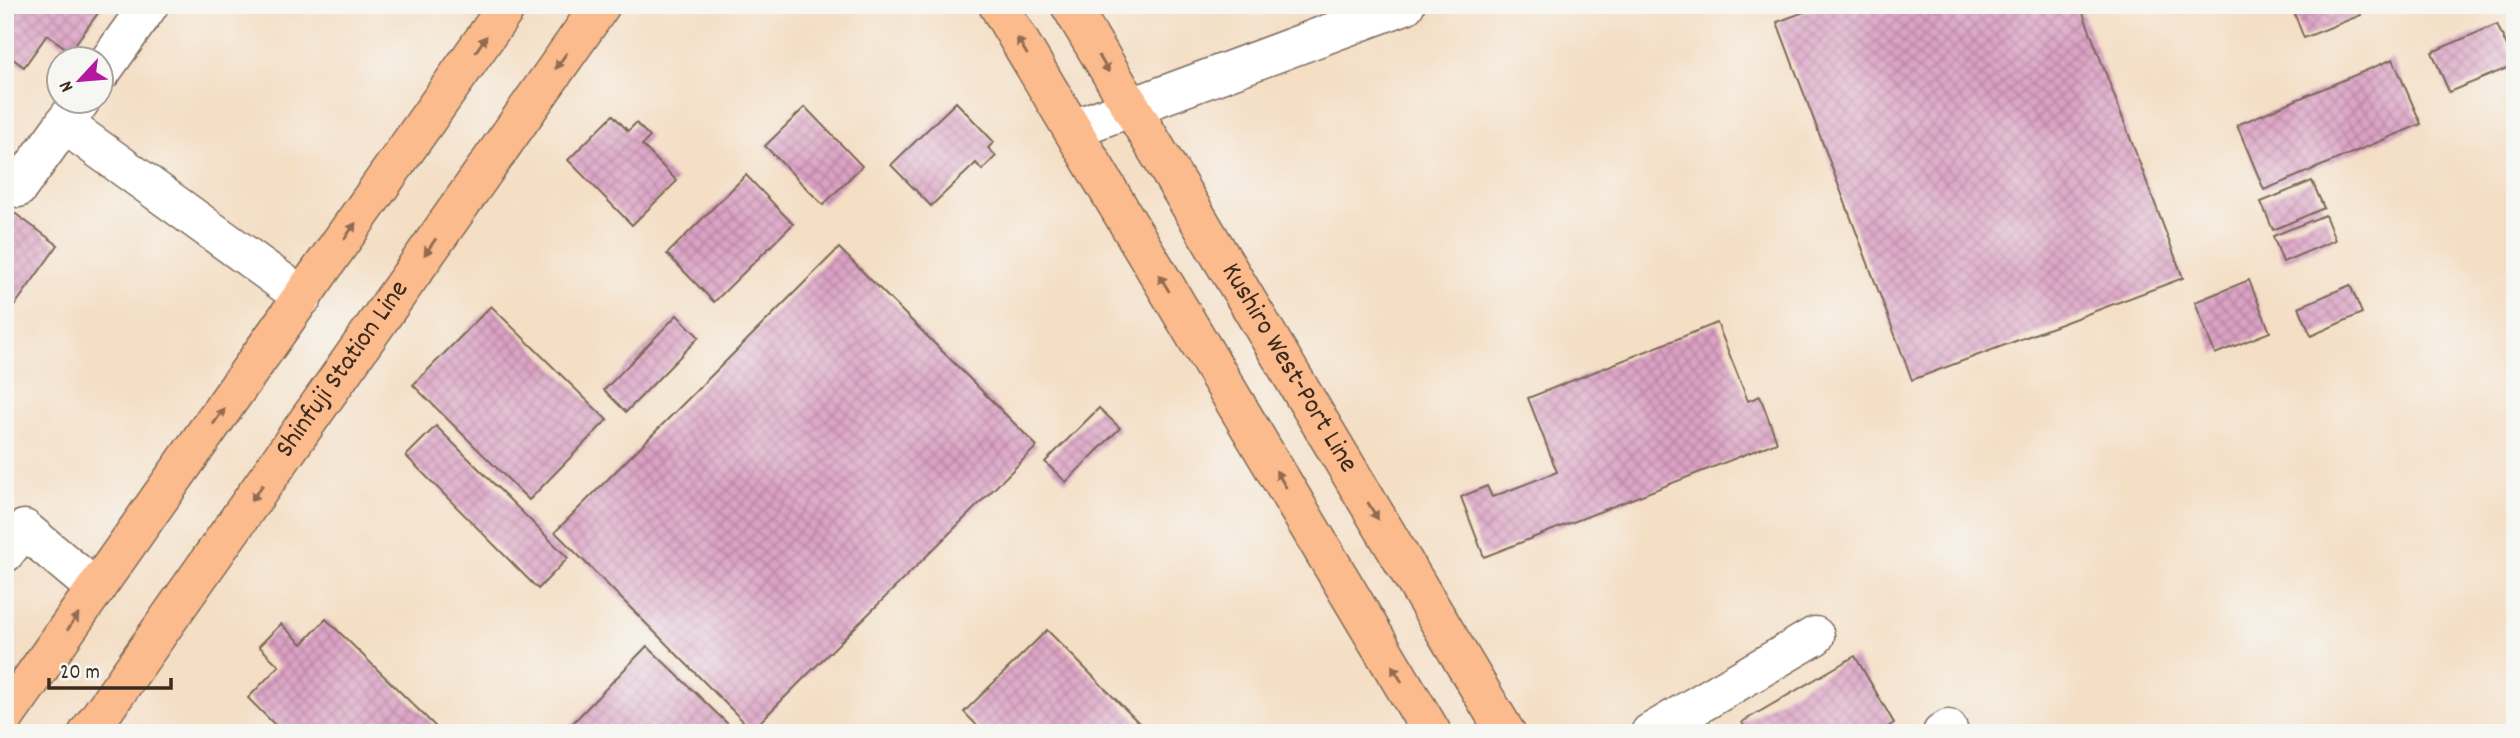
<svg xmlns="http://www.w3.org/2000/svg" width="2520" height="738" font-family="Dekko,sans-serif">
	<defs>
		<pattern id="building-cross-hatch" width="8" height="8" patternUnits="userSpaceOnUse" patternTransform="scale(1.75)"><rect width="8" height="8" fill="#dca2c5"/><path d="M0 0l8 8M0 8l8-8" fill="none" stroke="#b4849f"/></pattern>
	</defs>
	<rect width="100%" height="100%" fill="#f6f6f2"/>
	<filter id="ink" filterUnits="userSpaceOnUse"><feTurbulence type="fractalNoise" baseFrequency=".0143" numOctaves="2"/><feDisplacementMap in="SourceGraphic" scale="14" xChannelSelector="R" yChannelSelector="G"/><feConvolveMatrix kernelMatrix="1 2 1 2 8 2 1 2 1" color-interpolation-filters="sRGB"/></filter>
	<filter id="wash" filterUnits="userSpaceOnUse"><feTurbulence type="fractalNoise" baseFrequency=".00686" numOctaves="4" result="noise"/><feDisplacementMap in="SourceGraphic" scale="28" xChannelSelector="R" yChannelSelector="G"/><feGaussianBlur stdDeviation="1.57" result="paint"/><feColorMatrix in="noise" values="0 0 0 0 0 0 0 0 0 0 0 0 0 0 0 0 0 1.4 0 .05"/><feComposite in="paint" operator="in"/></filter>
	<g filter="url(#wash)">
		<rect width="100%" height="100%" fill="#f4dec4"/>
		<g id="blocks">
			<g fill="url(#building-cross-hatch)">
				<polygon points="5,5 104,5 70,51 47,35 24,67 5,53"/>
				<polygon points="1823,5 2080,5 2183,278 1912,380 1777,22"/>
				<polygon points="2291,5 2357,5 2361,15 2304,38"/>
				<polygon points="2497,24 2515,65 2449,92 2432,52"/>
				<polygon points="2393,59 2421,124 2264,190 2237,125"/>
				<polygon points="956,102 994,142 988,148 996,156 982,170 976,163 931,206 891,165"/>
				<polygon points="805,107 862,166 823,205 765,146"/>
				<polygon points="613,115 628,131 636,123 650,137 642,145 677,181 632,225 568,160"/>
				<polygon points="746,175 793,224 714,302 667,254"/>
				<polygon points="2312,181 2324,208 2273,230 2261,202"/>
				<polygon points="5,206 58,245 5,319"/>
				<polygon points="2325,215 2335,240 2283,262 2273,236"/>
				<polygon points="839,248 1037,446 752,730 555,532"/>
				<polygon points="2249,280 2270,332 2215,354 2195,302"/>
				<polygon points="2350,285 2362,313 2311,336 2299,307"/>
				<polygon points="491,306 607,420 529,500 413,385"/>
				<polygon points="677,315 699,337 626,412 604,390"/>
				<polygon points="1717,323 1748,401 1760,396 1777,442 1484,557 1461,497 1487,486 1492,497 1557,472 1528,398"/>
				<polygon points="1099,408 1120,428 1066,482 1045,462"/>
				<polygon points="436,426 568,558 538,589 406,456"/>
				<polygon points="326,619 442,733 283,733 248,698 279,666 259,646 281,624 302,644"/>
				<polygon points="1047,630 1149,733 984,733 964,712"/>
				<polygon points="647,646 734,730 732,733 563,733"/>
				<polygon points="1855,656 1894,723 1878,733 1748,733 1742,722"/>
			</g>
		</g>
	</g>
	<g filter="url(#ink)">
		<use href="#blocks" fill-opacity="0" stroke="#7c6958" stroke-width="2"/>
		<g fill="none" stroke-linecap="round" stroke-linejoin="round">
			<defs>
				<g id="minor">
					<polyline points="102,71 149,5"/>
					<polyline points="80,102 64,124 303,297"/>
					<polyline points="1073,129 1405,5"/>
					<polyline points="5,179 18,188 64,124"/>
					<polyline points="5,553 24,529 96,589"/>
					<polyline points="1650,733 1815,636"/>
					<polyline points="1942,733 1948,729"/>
				</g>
				<g id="major">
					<polyline points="998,5 1432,733"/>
					<path id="s1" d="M1070,5L1506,733"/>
					<polyline points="5,717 508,5"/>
					<path id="s2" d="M88,733L601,5"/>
				</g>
			</defs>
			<use href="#minor" stroke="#7c6958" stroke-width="41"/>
			<use href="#major" stroke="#7c6958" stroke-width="41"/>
			<use href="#minor" stroke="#fff" stroke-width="38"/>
			<use href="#major" stroke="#fbbb8c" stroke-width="38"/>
		</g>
		<defs><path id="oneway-solid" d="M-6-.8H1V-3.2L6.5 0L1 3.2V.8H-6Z" transform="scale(1.75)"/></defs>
		<g fill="#916b50">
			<use href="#oneway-solid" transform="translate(481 44) rotate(-55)"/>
			<use href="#oneway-solid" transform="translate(1022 46) rotate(-121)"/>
			<use href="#oneway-solid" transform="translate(561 61) rotate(125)"/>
			<use href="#oneway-solid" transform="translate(1104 64) rotate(59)"/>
			<use href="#oneway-solid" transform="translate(350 231) rotate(-55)"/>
			<use href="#oneway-solid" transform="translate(430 247) rotate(125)"/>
			<use href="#oneway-solid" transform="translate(1164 283) rotate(-121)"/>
			<use href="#oneway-solid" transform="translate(219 416) rotate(-55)"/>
			<use href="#oneway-solid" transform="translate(1281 479) rotate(-121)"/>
			<use href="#oneway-solid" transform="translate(257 493) rotate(125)"/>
			<use href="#oneway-solid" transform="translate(1373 511) rotate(59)"/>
			<use href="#oneway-solid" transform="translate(73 622) rotate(-55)"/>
			<use href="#oneway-solid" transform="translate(1397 674) rotate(-121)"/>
		</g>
	</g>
	<g text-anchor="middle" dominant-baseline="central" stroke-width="7" stroke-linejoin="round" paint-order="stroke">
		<g font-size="28" fill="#3b2a1e" stroke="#f6f6f2">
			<text stroke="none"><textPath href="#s2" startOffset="444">Shinfuji Station Line</textPath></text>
			<text stroke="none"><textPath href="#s1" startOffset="424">Kushiro West-Port Line</textPath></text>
		</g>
	</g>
	<rect width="2520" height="738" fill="none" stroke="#f6f6f2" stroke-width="28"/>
	<g transform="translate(80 80) rotate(244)"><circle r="33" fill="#f6f6f2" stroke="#aba49d" stroke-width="2"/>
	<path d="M0-5L12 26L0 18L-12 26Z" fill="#b5179e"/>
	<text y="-10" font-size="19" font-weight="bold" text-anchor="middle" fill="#3b2a1e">N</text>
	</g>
	<path d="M49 678v10h122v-10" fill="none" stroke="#3b2a1e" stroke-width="3.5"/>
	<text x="60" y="678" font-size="21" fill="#3b2a1e" stroke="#f6f6f2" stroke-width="5" paint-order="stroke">20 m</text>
</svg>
